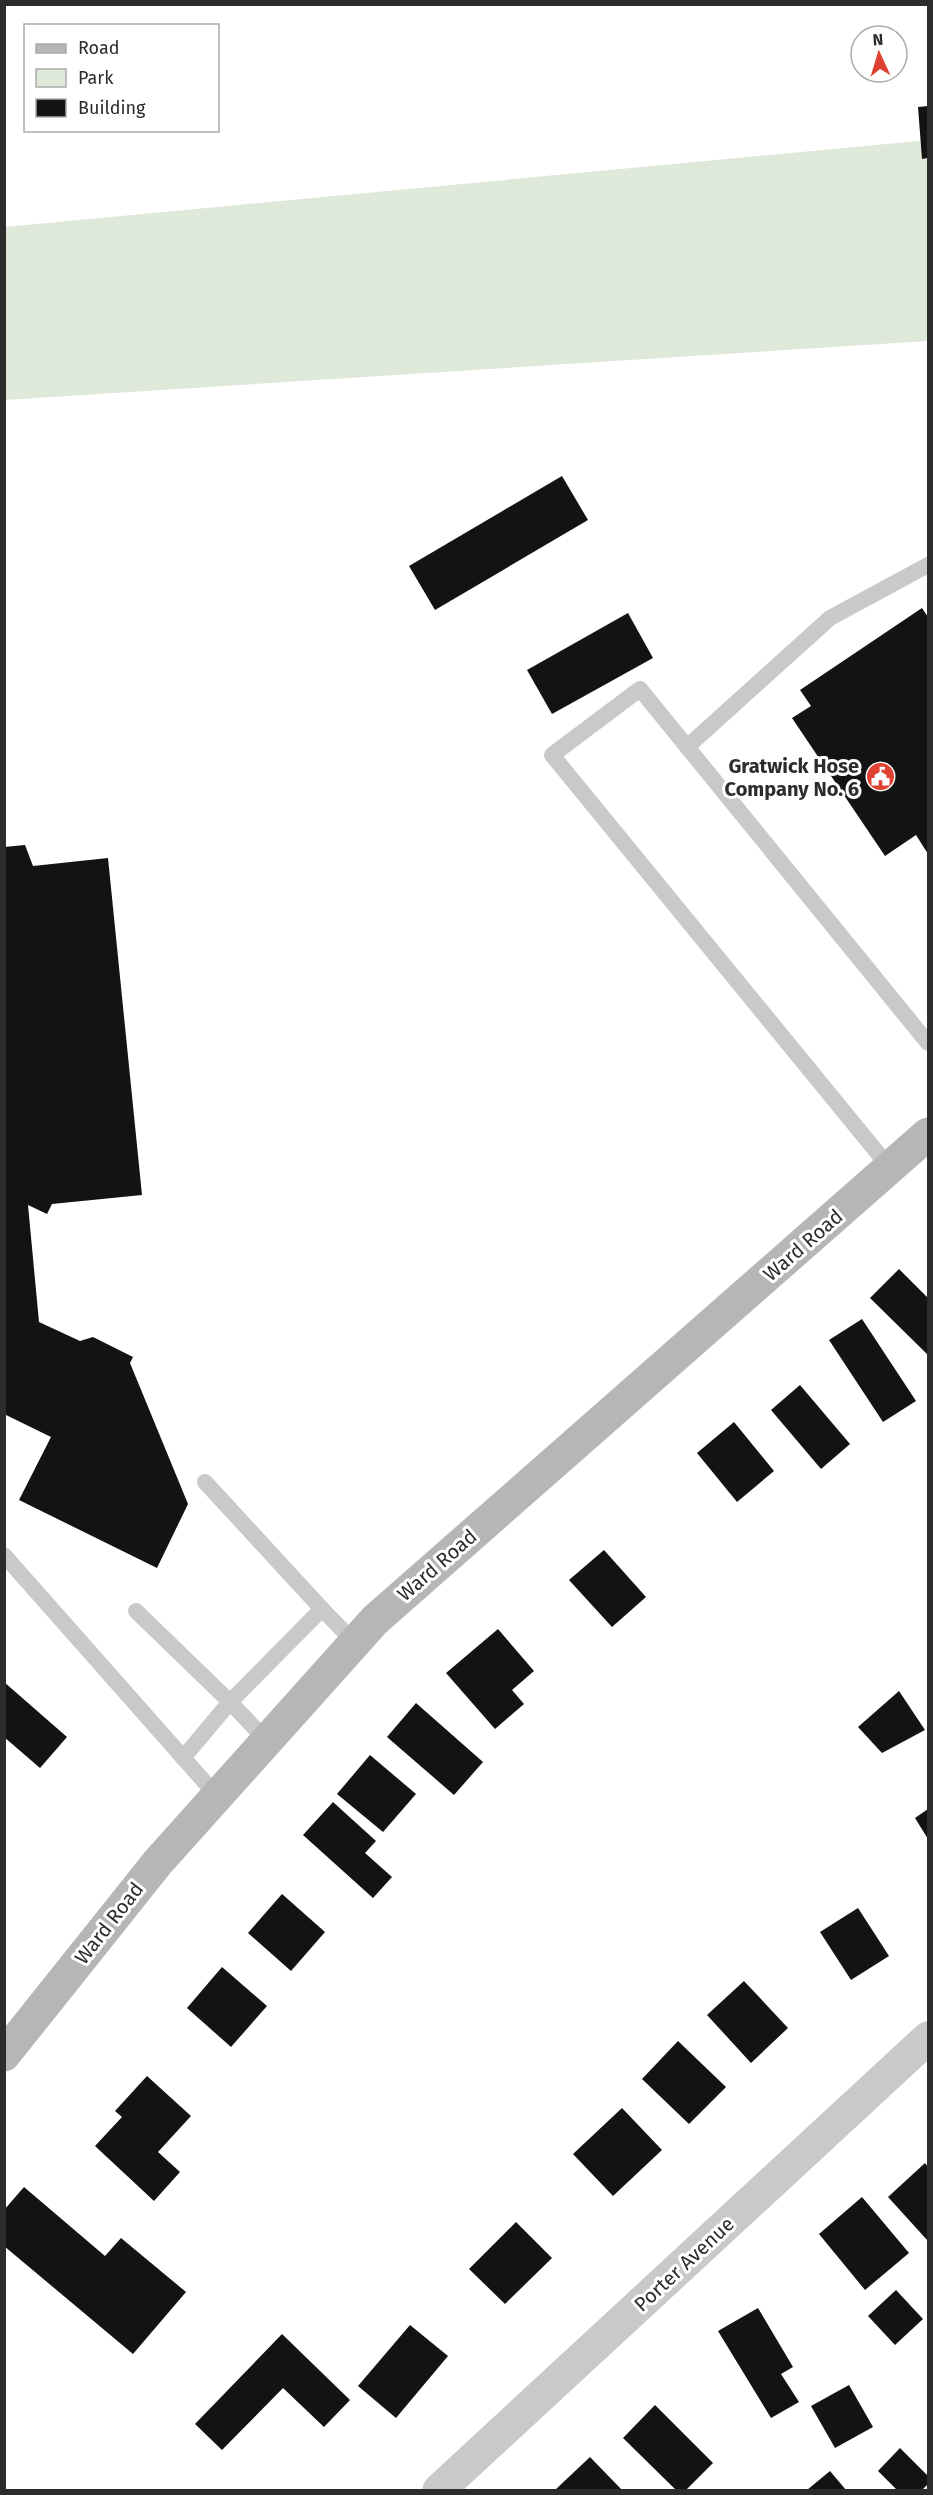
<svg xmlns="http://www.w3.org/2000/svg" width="933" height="2495" font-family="'Fira Sans',sans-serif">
	<rect width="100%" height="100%" fill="#fff"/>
	<polygon fill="#dfe9d9" points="928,140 928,341 5,400 5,227"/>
	<g fill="#131313">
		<polygon points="928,106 928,158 922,159 918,107"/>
		<polygon points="562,476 588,520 435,610 409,566"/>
		<polygon points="922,608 928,617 928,854 916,835 885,856 792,718 811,706 800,690"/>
		<polygon points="628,613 653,658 552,714 527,670"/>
		<polygon points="25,845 33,866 108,858 142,1195 52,1204 47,1214 28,1205 39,1322 80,1341 93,1337 133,1357 130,1363 188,1504 157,1568 19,1500 51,1437 4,1414 4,847"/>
		<polygon points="899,1269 928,1298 928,1355 870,1298"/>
		<polygon points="862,1319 916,1401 883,1422 829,1340"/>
		<polygon points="800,1385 850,1444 821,1469 771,1410"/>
		<polygon points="734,1422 774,1471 737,1502 697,1453"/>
		<polygon points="604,1550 646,1597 612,1627 569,1580"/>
		<polygon points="498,1629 534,1671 512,1690 524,1704 495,1729 446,1673"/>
		<polygon points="4,1682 67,1737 40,1768 4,1737"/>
		<polygon points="899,1691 925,1730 882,1753 858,1727"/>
		<polygon points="416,1703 483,1762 454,1795 387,1737"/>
		<polygon points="370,1755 416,1794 383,1832 337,1794"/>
		<polygon points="333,1802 376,1841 365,1853 392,1877 373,1898 303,1835"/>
		<polygon points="928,1809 928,1839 915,1818"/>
		<polygon points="282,1894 325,1932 291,1971 248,1933"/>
		<polygon points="858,1908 889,1956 851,1980 820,1932"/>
		<polygon points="222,1967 267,2006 231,2047 187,2008"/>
		<polygon points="744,1981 788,2028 751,2063 707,2015"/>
		<polygon points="678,2041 726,2087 689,2124 642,2079"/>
		<polygon points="147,2076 191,2116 158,2152 180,2172 154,2201 95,2146 122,2117 115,2111"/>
		<polygon points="622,2108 662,2150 613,2196 573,2154"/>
		<polygon points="925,2163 928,2167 928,2241 888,2197"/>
		<polygon points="24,2187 105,2256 121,2238 186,2292 133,2354 4,2246 4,2210"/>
		<polygon points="862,2197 909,2253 865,2290 819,2234"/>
		<polygon points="516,2222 552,2258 505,2304 469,2269"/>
		<polygon points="896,2290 923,2319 895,2345 868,2316"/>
		<polygon points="758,2308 793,2367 781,2374 799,2402 771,2418 718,2331"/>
		<polygon points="410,2325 448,2356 396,2418 358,2386"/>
		<polygon points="282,2334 350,2400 324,2427 283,2388 222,2450 195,2424"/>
		<polygon points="849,2385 873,2427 835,2448 811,2406"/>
		<polygon points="655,2405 713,2463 686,2490 676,2490 623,2438"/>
		<polygon points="900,2448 928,2476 928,2484 922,2490 897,2490 878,2471"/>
		<polygon points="590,2457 622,2490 555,2490"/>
		<polygon points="830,2471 846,2490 807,2490"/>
	</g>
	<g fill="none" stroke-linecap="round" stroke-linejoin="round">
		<g stroke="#c9c9c9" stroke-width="16">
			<polyline points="687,747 830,618 928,565"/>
			<polyline points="890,1168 552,755 640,689 928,1043"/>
			<polyline points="4,1555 217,1796"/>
			<polyline points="322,1609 355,1643"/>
			<polyline points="136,1611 230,1702 322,1609 205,1482"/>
			<polyline points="183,1758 230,1702 267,1741"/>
		</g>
		<polyline stroke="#c9c9c9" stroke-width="33" points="439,2490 928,2038"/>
		<polyline stroke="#b6b6b6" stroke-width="33" points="4,2055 158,1862 375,1620 928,1134"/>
	</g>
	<defs>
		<symbol id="civic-disc" viewBox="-11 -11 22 22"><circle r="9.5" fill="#de4032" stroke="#fff"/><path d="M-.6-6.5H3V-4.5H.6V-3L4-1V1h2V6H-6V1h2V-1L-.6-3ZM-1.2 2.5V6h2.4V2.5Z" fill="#fff"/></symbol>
	</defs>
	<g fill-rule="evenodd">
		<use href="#civic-disc" x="864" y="760" width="33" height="33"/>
	</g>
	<g text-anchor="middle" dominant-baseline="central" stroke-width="6" stroke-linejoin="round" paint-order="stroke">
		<g font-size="20" font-weight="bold" fill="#2c2c2c" stroke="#fff" text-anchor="end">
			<text x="859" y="766">Gratwick Hose<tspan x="859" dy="23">Company No. 6</tspan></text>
		</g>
		<g font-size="20" fill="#2c2c2c" stroke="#fff">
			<text transform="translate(803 1245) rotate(-41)">Ward Road</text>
			<text transform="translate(437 1565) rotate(-41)">Ward Road</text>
			<text transform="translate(109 1923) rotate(-52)">Ward Road</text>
			<text transform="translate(684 2264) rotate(-43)">Porter Avenue</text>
		</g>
	</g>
	<rect width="933" height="2495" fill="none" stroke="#2c2c2c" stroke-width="12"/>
	<rect x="24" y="24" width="195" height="108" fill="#ffffff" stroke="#ababab" stroke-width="1.5"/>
	<rect x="36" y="44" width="30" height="9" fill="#b6b6b6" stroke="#ababab" stroke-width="1.5"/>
	<text x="78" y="54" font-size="18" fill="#2c2c2c">Road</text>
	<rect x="36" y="69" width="30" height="18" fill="#dfe9d9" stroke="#ababab" stroke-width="1.5"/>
	<text x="78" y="84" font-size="18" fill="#2c2c2c">Park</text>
	<rect x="36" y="99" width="30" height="18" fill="#131313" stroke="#ababab" stroke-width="1.5"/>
	<text x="78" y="114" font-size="18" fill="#2c2c2c">Building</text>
	<g transform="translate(879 54) rotate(356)"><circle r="28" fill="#ffffff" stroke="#ababab" stroke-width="1.5"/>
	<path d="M0-4.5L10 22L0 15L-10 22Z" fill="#de4032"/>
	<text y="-9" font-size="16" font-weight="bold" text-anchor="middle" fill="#2c2c2c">N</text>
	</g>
</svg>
